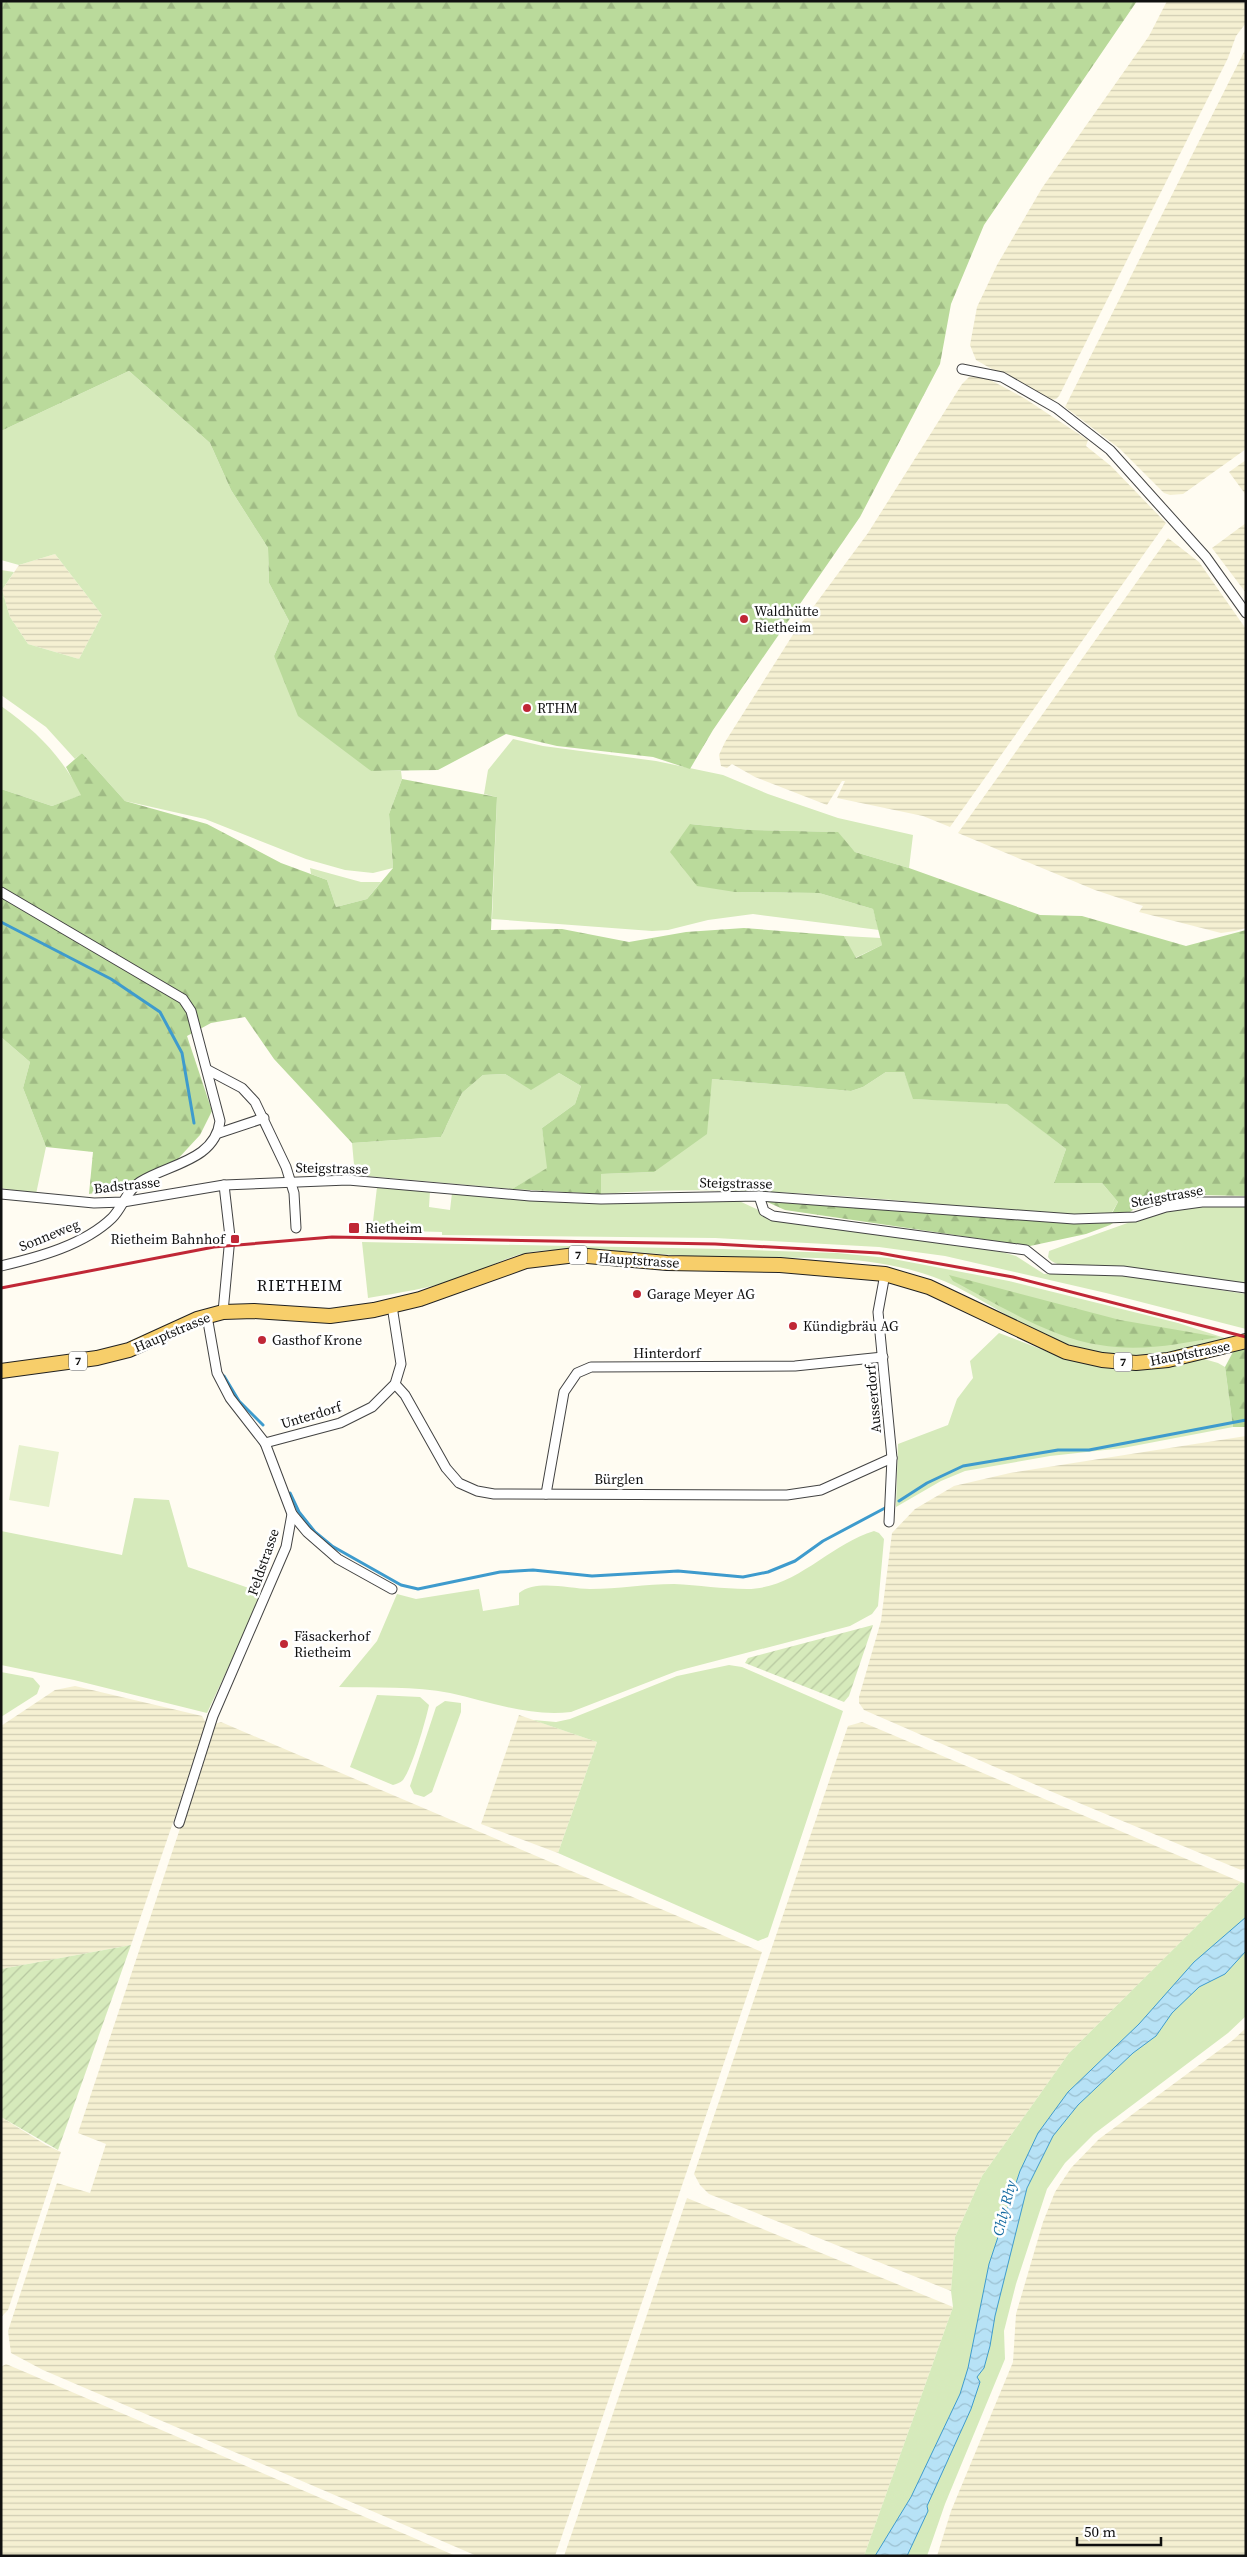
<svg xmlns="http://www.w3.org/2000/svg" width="1247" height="2557" font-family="'Source Serif 4',serif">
	<defs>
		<pattern id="farmland-rules" width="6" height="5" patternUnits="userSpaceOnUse" patternTransform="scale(1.25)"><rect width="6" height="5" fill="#f5f0d2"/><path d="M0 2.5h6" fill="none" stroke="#d1cdb3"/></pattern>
		<pattern id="forest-firs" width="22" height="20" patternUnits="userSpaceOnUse" patternTransform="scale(1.25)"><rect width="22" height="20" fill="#bada9b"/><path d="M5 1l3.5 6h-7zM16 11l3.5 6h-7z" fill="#9fba84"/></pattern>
		<pattern id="garden-furrows" width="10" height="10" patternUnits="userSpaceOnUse" patternTransform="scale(1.25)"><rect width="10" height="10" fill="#d6eabb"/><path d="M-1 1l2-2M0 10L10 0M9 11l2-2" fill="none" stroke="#b7c8a0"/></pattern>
		<pattern id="water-waves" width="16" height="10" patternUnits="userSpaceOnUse" patternTransform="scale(1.25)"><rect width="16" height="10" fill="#b7e2f6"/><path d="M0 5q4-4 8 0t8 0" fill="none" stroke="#9cc1d2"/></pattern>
	</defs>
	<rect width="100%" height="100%" fill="#fffcf2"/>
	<g fill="url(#farmland-rules)">
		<polygon points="1167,1 1246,1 1246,23 1236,36 1228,58 1059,396 1056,399 1048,401 976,360 970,345 977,307 997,265 1042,188 1149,36"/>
		<polygon points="1246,48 1246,449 1183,494 1170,495 1164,493 1120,449 1065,407"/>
		<polygon points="983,376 1024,398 1088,440 1086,446 1111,466 1166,523 950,827 923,816 837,798 845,781 842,781 827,805 755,777 732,764 727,768 721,766 719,755 725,742 794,633 868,533 962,384 969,377"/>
		<polygon points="1246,460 1246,495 1229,472"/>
		<polygon points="1246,523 1246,593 1212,548"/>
		<polygon points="1168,538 1199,562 1246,629 1246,928 1235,931 1221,933 1139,912 1143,906 1095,890 958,833"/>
		<polygon points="55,554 102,615 79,659 28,644 10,617 2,590 19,565"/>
		<polygon points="1246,1436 1246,1868 1241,1870 1050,1791 864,1710 859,1703 859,1697 881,1621 892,1533 915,1509 954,1486 1010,1473"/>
		<polygon points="75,1686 202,1716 206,1723 205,1729 131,1945 1,1969 1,1726 55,1690"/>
		<polygon points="519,1715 597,1742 558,1853 481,1824"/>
		<polygon points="221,1722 762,1952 555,2556 477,2556 43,2370 11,2353 8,2331 57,2183 90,2193 106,2144 78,2133 212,1733 215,1724"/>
		<polygon points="862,1722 1241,1882 1069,2053 982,2176 955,2237 951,2291 709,2194 700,2185 694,2174 848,1726"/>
		<polygon points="1246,2028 1246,2556 937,2556 951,2511 1013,2362 1016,2314 1043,2222 1055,2192 1071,2168 1099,2139 1233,2040"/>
		<polygon points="1,2117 46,2145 61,2152 8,2310 1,2317"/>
		<polygon points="687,2198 953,2307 864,2556 564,2556"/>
		<polygon points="6,2364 274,2478 456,2556 1,2556 1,2367"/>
	</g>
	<g fill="#d6eabb">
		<polygon points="129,371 210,443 231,490 268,548 269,583 289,621 274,656 371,771 401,771 402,779 389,814 393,868 373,873 345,870 306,859 205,819 125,801 82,753 75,759 46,727 1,695 1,570 14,572 2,590 10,617 28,644 79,659 102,615 55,554 19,565 1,560 1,431"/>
		<path d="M1,706C39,733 60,755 82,795L52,806L1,789Z"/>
		<polygon points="513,739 543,746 656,761 723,775 768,794 838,818 913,835 909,868 855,852 837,832 751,830 690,824 735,892 819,893 873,909 879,930 753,914 708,920 668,930 652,931 492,919 497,797 484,794 488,770"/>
		<polygon points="310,868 361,882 381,882 367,899 336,907 327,880 311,874"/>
		<polygon points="844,936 881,938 882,945 855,958"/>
		<polygon points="1,1037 30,1062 23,1088 46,1147 36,1194 1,1188"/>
		<path d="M886,1072H904L914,1099L1007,1103L1066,1149L1054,1183H1102L1118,1202L1107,1221C939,1206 770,1181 601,1194V1174L654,1172L712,1079L851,1091L863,1087Z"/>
		<polygon points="559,1073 581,1086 575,1104 542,1128 548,1168 512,1189 355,1175 352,1143 441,1137 462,1093 483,1075 505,1074 531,1089"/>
		<polygon points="377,1187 430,1191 429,1207 450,1210 452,1193 737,1200 782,1221 1002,1252 1016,1256 1044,1274 1075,1273 1119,1275 1246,1294 1246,1329 1106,1293 945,1256 879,1247 715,1238 442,1235 442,1232 372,1230"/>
		<path d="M1207,1204L1246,1205V1284C1196,1277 1146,1267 1095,1265C1083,1264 1055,1270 1048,1257L1049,1251L1164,1210Z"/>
		<path d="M362,1242L722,1249L837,1253L888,1258L1009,1281L1178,1323L1228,1339C1187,1351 1139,1360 1096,1352C1044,1342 1001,1310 955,1286C920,1269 878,1261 839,1259C798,1256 758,1259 718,1258C660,1256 588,1244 531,1252C507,1256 483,1270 460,1278C430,1288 399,1293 368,1298Z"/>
		<polygon points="999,1333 1064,1358 1093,1365 1126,1369 1156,1367 1204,1359 1218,1363 1225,1367 1233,1427 1123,1448 1050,1456 965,1471 941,1481 896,1507 898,1444 948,1425 957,1399 973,1378 970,1361"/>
		<polygon points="134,1498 169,1500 188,1567 263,1593 207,1713 74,1680 1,1665 1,1531 122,1555"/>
		<path d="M874,1531L879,1533L884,1539L878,1606L872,1614L850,1626L677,1671L571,1712C529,1717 490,1702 450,1693C415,1686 375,1688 339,1687L377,1641L397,1594L416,1599L479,1589L483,1611L519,1605V1593C537,1579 569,1589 590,1589C618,1589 646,1584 674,1584C698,1585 723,1589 747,1589C796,1589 830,1544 874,1531Z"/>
		<polygon points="729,1665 742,1667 843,1711 768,1937 758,1941 558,1853 597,1742 533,1720 556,1722 570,1719 677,1676"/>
		<polygon points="1,1672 33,1678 40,1686 37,1694 1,1717"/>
		<path d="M377,1695L420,1697L429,1705C426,1720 412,1768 403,1780C400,1783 396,1784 393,1785L350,1767Z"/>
		<polygon points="445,1701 461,1703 461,1712 432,1792 424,1797 414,1794 410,1786 436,1707"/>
		<polygon points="1241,1882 1246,1884 1246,2016 1228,2033 1094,2134 1065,2163 1047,2189 1016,2284 1004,2331 1005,2359 945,2504 927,2556 864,2556 953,2307 951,2291 955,2237 982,2176 1069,2053"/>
	</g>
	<g fill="url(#forest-firs)">
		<polygon points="1,1 1137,1 984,225 951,304 940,364 860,517 713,730 690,769 653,757 557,746 506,734 438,770 371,771 298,716 274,656 289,621 269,583 268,548 231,490 210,443 129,371 1,431"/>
		<polygon points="82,753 125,801 207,824 281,863 327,880 336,907 367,899 393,868 389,814 402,779 497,797 491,930 562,929 629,942 686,932 744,928 844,936 856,958 882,945 873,909 819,893 735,892 697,886 670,852 690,824 751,830 838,832 855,852 909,868 1040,915 1082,916 1186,946 1246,930 1246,1196 1199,1195 1161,1202 1133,1210 1110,1225 1086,1234 1030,1246 785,1210 765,1201 1108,1221 1118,1202 1102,1183 1054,1183 1066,1149 1007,1104 913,1099 904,1072 886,1072 863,1087 851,1091 712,1079 707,1134 654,1172 601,1174 601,1194 512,1189 547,1168 542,1128 575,1104 581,1086 559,1073 531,1090 505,1074 483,1075 462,1093 441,1137 352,1143 274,1059 245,1017 211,1023 187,1036 212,1111 200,1135 175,1162 127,1187 89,1194 93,1152 46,1147 23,1088 30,1062 1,1037 1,789 52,806 81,795 66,767"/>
		<path d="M949,1275L1120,1320L1218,1337C1180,1344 1140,1352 1100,1345C1051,1338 997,1304 953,1281Z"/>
		<polygon points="1246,1349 1246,1427 1233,1427 1225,1367 1234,1350"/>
	</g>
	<g fill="url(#garden-furrows)">
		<polygon points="873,1625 849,1696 844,1702 745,1663 748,1658"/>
		<polygon points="131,1945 58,2150 1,2117 1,1969"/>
	</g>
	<polygon fill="#e6f1cd" points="19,1445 59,1452 49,1507 9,1500"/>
	<polygon fill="url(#water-waves)" stroke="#3e9bcd" points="1246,1917 1246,1951 1225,1974 1199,1987 1172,2013 1156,2036 1133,2053 1078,2105 1053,2136 1027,2188 995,2316 990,2346 984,2368 977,2377 980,2382 971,2409 927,2506 928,2511 907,2556 875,2556 911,2497 960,2394 968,2368 989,2264 1020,2171 1038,2133 1068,2092 1139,2024 1194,1962"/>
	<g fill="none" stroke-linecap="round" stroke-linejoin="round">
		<g stroke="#3e9bcd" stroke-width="3">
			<polyline points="1,922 111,979 160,1012 182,1053 194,1123"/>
			<polyline points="224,1376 239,1401 263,1425"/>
			<polyline points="290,1493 299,1512 315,1532 332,1546 401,1585 418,1589 500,1572 533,1570 592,1576 678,1571 743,1577 768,1572 795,1561 823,1541 885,1508"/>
			<polyline points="899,1501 927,1483 963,1466 1058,1450 1089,1450 1246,1420"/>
		</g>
		<defs>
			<g id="street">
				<polyline points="962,369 1002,377 1056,408 1110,450 1206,557 1246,613"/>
				<path d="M1,892L183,999L191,1011L220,1121C215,1161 168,1164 140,1182C126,1191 123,1207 112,1218C84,1245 39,1257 1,1266"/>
				<polyline points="208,1070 242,1088 255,1102 286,1167 294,1193 296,1228"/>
				<polyline points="219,1133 264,1118"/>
				<polyline points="1,1194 94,1203 123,1202 224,1185 348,1180 530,1196 601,1199 759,1196 1074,1219 1135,1217 1166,1207 1202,1202 1246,1202"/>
				<polyline points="759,1196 764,1211 773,1216 1026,1250 1050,1269 1123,1271 1246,1288"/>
				<polyline points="885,1274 878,1312 892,1458 889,1522"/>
				<polyline points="223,1312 230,1237 224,1185"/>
				<polyline points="395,1384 405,1395 446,1468 459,1483 477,1491 494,1494 787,1495 821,1490 892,1458"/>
				<polyline points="265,1443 340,1423 372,1407 395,1384 401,1364 392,1306"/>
				<polyline points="546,1494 564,1392 577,1373 591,1367 795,1366 883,1357"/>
				<polyline points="292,1514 307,1532 338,1559 392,1589"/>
				<polyline points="179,1823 213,1716 286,1547 292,1514 265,1443 230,1398 217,1373 207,1316"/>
			</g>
			<polyline id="primary" points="1,1371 97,1358 129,1350 197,1319 223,1312 254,1311 330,1316 374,1310 420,1299 526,1261 576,1255 667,1263 780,1265 885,1274 929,1287 1066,1352 1102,1360 1136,1363 1168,1360 1246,1341"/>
		</defs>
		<use href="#street" stroke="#434343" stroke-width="11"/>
		<use href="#primary" stroke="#212121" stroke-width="16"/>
		<use href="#street" stroke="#fff" stroke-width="9"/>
		<use href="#primary" stroke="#f7ce6a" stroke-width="14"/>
		<polyline stroke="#c02736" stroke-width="3" points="1,1288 214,1247 332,1237 715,1244 879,1253 1013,1277 1246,1337"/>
	</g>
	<g fill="#c02736" stroke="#fff" stroke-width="2">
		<circle cx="744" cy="619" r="5"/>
		<circle cx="527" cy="708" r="5"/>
		<rect x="348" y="1222" width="12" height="12" rx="2.5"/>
		<rect x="230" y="1234" width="10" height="10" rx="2.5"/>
		<circle cx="637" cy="1294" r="5"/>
		<circle cx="793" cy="1326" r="5"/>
		<circle cx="262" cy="1340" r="5"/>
		<circle cx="284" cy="1644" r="5"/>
	</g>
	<g text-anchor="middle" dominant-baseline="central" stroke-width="5" stroke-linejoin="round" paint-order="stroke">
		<g fill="#fff" stroke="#585858" stroke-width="1">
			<rect x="569" y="1245.5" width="18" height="19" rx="4"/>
			<rect x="69" y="1351.5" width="18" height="19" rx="4"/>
			<rect x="1114" y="1352.5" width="18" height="19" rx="4"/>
		</g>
		<g font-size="12" font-weight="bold" fill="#101010">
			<text x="578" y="1255">7</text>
			<text x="78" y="1361">7</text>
			<text x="1123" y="1362">7</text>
		</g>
		<g font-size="14" fill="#101010" stroke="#fff" text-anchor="start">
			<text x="754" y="611">Waldhütte<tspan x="754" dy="16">Rietheim</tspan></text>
			<text x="537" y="708">RTHM</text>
			<text x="365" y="1228">Rietheim</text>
			<text x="225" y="1239" text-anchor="end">Rietheim Bahnhof</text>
			<text x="647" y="1294">Garage Meyer AG</text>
			<text x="803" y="1326">Kündigbräu AG</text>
			<text x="272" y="1340">Gasthof Krone</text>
			<text x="294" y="1636">Fäsackerhof<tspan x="294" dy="16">Rietheim</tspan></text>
		</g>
		<g font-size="14" fill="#101010" stroke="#fff">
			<text transform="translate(332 1168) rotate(1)">Steigstrasse</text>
			<text transform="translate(736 1183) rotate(1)">Steigstrasse</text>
			<text transform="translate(127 1185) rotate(-6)">Badstrasse</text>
			<text transform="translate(1167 1196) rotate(-10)">Steigstrasse</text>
			<text transform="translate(49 1235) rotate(-22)">Sonneweg</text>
			<text transform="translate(639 1260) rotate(4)">Hauptstrasse</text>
			<text transform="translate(172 1332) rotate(-23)">Hauptstrasse</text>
			<text x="667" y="1353">Hinterdorf</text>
			<text transform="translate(1190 1353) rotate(-11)">Hauptstrasse</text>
			<text transform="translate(873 1399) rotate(-95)">Ausserdorf</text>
			<text transform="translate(311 1415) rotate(-17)">Unterdorf</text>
			<text x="619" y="1479">Bürglen</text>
			<text transform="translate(263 1562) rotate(-71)">Feldstrasse</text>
		</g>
		<g font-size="15" font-style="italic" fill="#186da2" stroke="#fff">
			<text transform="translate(1004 2208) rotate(-76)">Chly Rhy</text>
		</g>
		<g font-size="16" letter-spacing="1" fill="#101010" stroke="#fff">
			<text x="300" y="1285">RIETHEIM</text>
		</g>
	</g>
	<rect width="1247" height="2557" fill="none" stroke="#101010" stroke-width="5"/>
	<path d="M1077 2537v8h84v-8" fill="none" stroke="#101010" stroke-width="2.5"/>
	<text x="1084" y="2537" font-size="15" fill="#101010" stroke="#ffffff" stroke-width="4" paint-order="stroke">50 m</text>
</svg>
